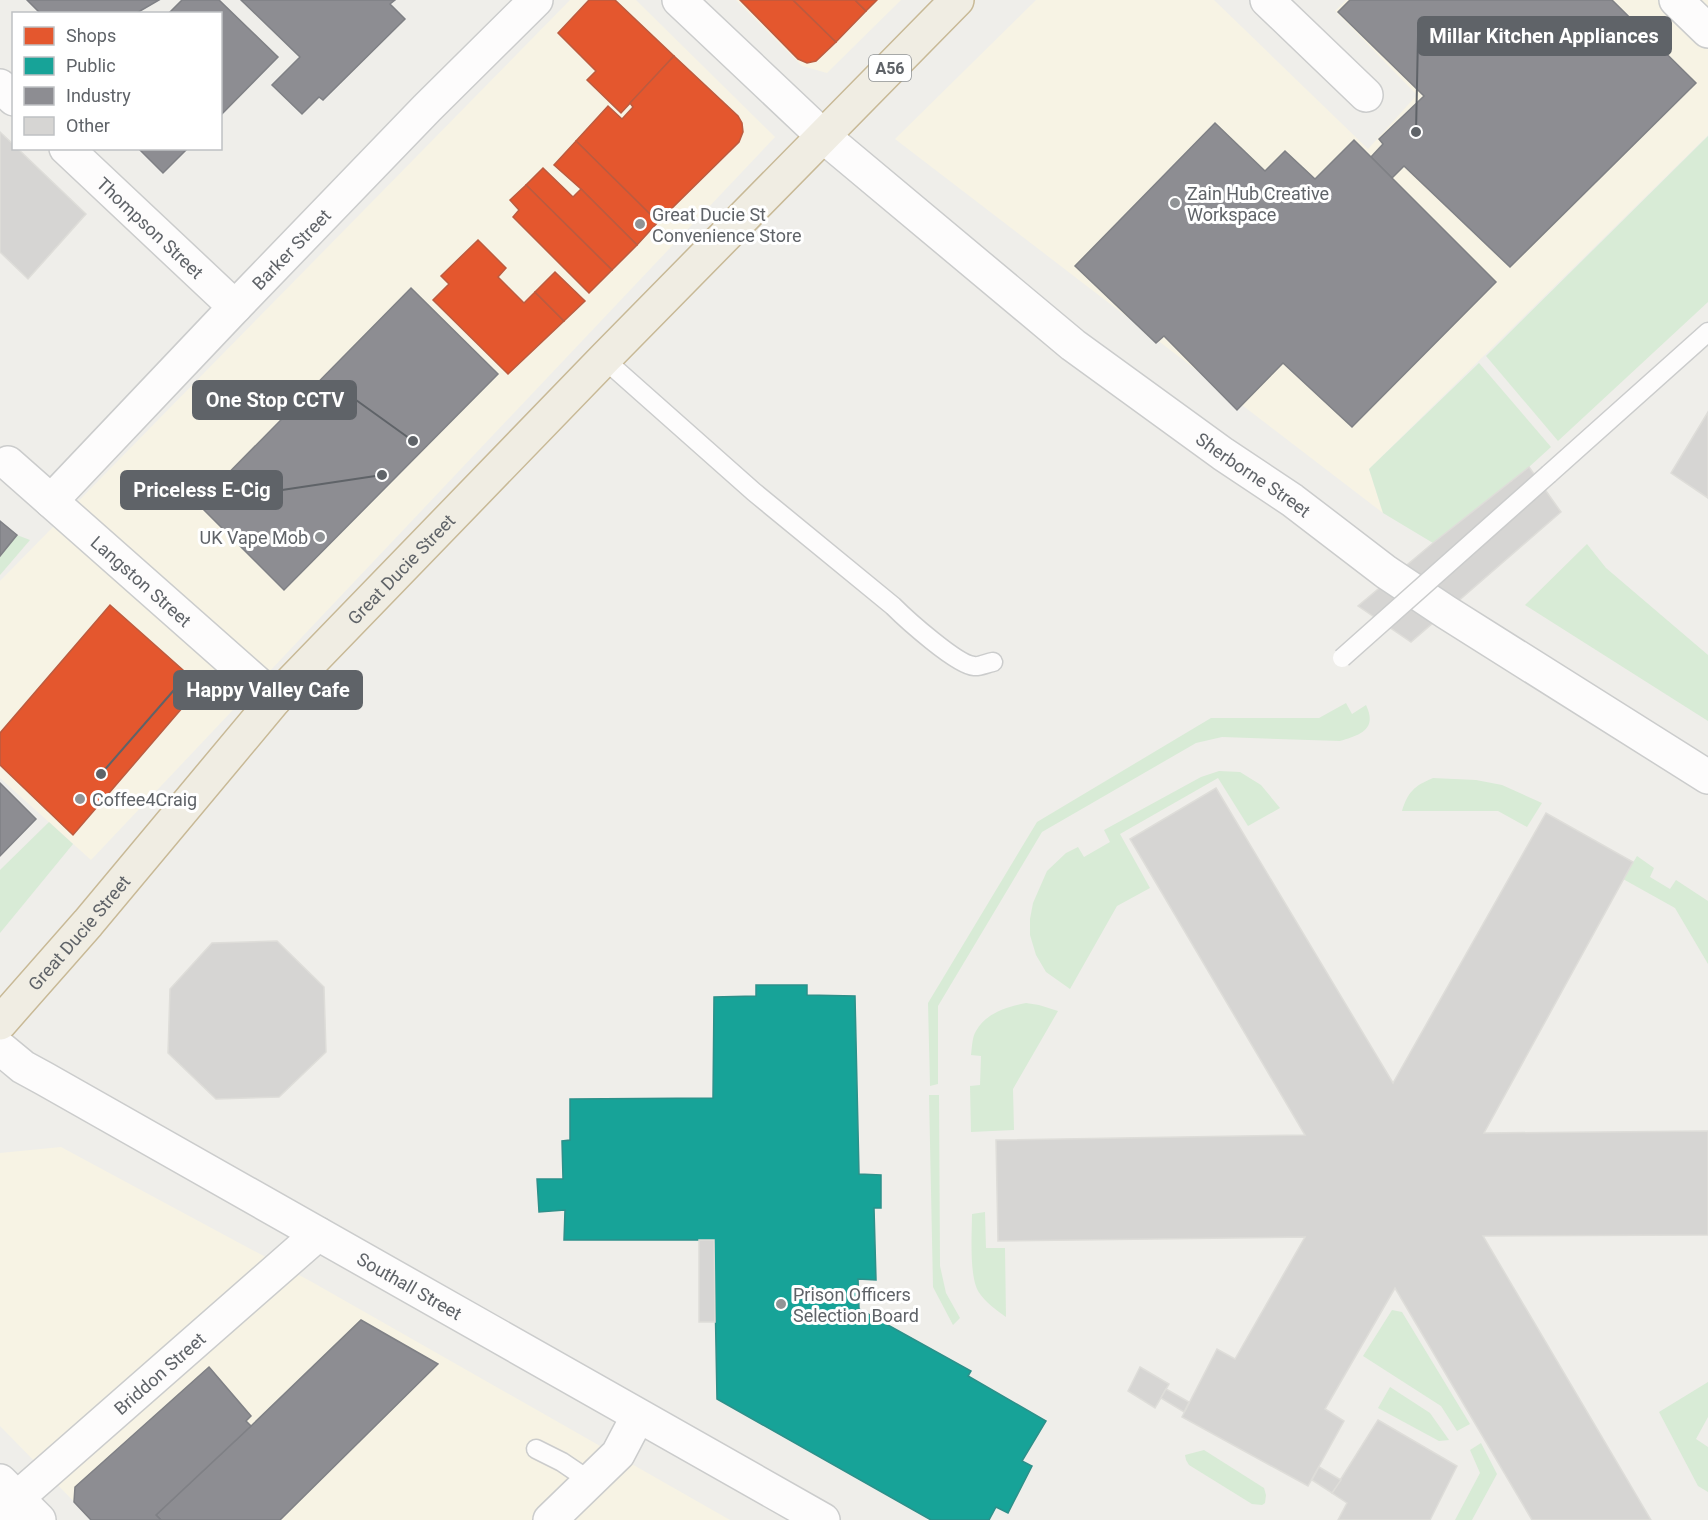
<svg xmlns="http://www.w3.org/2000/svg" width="1708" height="1520" font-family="Roboto,sans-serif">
	<rect width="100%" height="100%" fill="#efeeea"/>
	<g fill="#f7f3e4">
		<polygon points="570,0 636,0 775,137 91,860 0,778 0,581"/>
		<polygon points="736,0 901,0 827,73 802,66"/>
		<polygon points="1036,0 1214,0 1368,149 1417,95 1335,11 1346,0 1708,0 1708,135 1369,469 1383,513 895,139"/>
		<polygon points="61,1147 312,1282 730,1520 92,1520 0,1426 0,1153"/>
	</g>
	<g fill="#d8ebd6">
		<polygon points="1708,136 1708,302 1558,441 1486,356"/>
		<polygon points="1479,363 1551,447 1529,467 1433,543 1383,513 1369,469"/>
		<polygon points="17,535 30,540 0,575 0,556"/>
		<polygon points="1587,544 1606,568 1708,655 1708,721 1525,605"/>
		<path d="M1346,703L1352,714L1366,705C1378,730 1359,735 1340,741L1222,737L1196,743L1042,832L938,1006V1084L930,1086L928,1003L1037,822L1211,718H1319Z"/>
		<polygon points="1219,771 1240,772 1261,785 1280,808 1248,826 1218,778 1120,834 1150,888 1117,906 1070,989 1046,972 1036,955 1030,935 1030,919 1033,903 1047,871 1066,853 1078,847 1084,857 1110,842 1104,830 1201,777"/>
		<path d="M1433,778L1476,780L1502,785L1542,803L1527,827L1498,811H1402C1408,792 1414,786 1433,778Z"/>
		<polygon points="49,822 73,844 0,933 0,870"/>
		<polygon points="1637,856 1654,868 1650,877 1670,889 1676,880 1708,901 1708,964 1675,908 1623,879"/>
		<path d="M1026,1003L1039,1005L1058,1011L1013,1089L1014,1130L971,1132L970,1086L980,1085L981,1056L971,1055C972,1048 972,1037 976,1031C986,1013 1007,1007 1026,1003Z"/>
		<polygon points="929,1095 939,1095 940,1266 946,1293 960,1318 953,1325 933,1287"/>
		<path d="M985,1212L986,1248H1005L1006,1317C996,1310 985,1302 978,1291C969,1274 972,1234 972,1214Z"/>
		<polygon points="1392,1310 1402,1312 1470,1424 1457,1431 1441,1406 1363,1356"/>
		<polygon points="1708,1382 1708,1417 1696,1439 1708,1447 1708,1492 1698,1486 1659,1412"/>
		<polygon points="1390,1387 1430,1413 1449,1440 1439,1441 1378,1408"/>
		<polygon points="1481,1443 1497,1474 1472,1520 1455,1520 1480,1473 1470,1450"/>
		<polygon points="1204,1450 1264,1488 1266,1495 1265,1503 1262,1505 1252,1504 1189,1465 1186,1460 1185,1455"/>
	</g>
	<g fill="#e4572e" stroke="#bc5b3f" stroke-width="1.5">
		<polygon points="589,0 615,0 674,56 621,113 587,80 596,71 558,33"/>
		<polygon points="740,0 793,0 836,42 816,61 807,63 798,59"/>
		<polygon points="793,0 855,0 866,11 836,42"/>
		<polygon points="855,0 877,0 866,11"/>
		<polygon points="674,56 738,116 742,123 743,132 739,142 658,222 576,141 608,106 622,119 633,107 630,103"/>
		<polygon points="576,141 658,222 637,245 581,189 554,165"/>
		<polygon points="543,168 573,197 581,189 637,245 612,270 526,185"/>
		<polygon points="526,185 612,270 589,293 513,217 519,210 510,200"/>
		<polygon points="478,240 506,268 498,277 524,303 535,292 564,321 508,374 433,300 449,284 441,276"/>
		<polygon points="555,272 585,301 564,321 535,292"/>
		<polygon points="110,605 201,686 73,835 0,765 0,733"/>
	</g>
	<polygon fill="#17a398" stroke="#2d908a" stroke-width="1.5" points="756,985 807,985 807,995 855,996 859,1174 881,1175 881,1208 874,1208 876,1280 858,1279 859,1309 971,1371 968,1376 1046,1421 1022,1461 1032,1466 1008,1513 996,1507 989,1520 931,1520 717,1399 714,1240 564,1240 565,1210 539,1212 537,1179 563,1179 562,1141 570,1140 570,1099 713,1098 714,997 756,996"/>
	<g fill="#8d8d92" stroke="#7f8085" stroke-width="1.5">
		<polygon points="27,0 159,0 135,14 41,14"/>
		<polygon points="182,0 219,0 278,57 220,116 220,14 168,14"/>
		<polygon points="241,0 395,0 390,4 405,19 323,100 319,97 302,114 272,85 300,57"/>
		<polygon points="1350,0 1612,0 1696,83 1510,267 1404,166 1392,178 1371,157 1383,144 1379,139 1424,96 1338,12"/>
		<polygon points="1215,123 1265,171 1285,151 1315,179 1354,140 1496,282 1352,427 1283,363 1237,410 1164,336 1156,343 1075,266"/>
		<polygon points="138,148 188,148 163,173"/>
		<polygon points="411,288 498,374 284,590 198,504"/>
		<polygon points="0,521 17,535 0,556"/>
		<polygon points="0,783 36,819 0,856"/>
		<polygon points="361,1320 438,1364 280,1520 161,1520 156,1515 251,1426"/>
		<polygon points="209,1367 251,1416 246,1421 251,1426 156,1515 161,1520 91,1520 74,1502 75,1487"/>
	</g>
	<g fill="#d6d5d3" stroke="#deddd9" stroke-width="1.5">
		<polygon points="0,132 14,145 14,148 17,148 86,214 28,279 0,252"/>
		<polygon points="1708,412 1708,498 1671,473"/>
		<polygon points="1529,467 1561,512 1411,642 1358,606 1433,543"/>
		<polygon points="1216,788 1393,1083 1546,813 1633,862 1484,1133 1708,1131 1708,1235 1483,1236 1651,1520 1532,1520 1395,1288 1325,1409 1344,1421 1308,1486 1182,1417 1217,1349 1235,1359 1305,1237 998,1241 996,1140 1305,1135 1130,839"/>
		<polygon points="277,941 324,987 326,1052 279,1097 216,1099 168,1053 170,989 212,943"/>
		<polygon points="699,1240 714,1240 715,1322 699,1322"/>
		<polygon points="1140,1367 1169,1384 1155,1408 1128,1391"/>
		<polygon points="1166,1389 1189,1402 1184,1412 1161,1398"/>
		<polygon points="1378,1420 1457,1466 1430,1520 1338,1520 1347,1503 1332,1493"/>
		<polygon points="1319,1467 1341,1480 1332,1493 1312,1480"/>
	</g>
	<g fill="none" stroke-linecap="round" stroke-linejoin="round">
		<defs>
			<g id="lane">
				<path d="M604,359L754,492L893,606C906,619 957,665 974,666C979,667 987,663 993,662"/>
				<polyline points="1549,474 1708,332"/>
				<polyline points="536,1449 562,1462 590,1481"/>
			</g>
			<g id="street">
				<path id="s1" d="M679,0L823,136L1073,345L1223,454L1292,500L1386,572L1446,612L1708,777"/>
				<polyline points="1267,0 1366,95"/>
				<polyline points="1676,0 1708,31"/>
				<polyline points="0,86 14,99"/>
				<path id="s2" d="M66,148L235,307"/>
				<path id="s3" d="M8,463L275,699"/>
				<path id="s4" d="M51,501L235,307L427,108L536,0"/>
				<path id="s5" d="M0,1048L23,1067L45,1079L823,1520"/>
				<polyline points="0,1481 39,1520"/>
				<path id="s6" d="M0,1513L318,1234"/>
				<polyline points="550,1520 618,1454 638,1416"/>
			</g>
			<g id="highway">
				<path id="s7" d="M0,1023L88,923L275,699L604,359L957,0"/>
			</g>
		</defs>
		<use href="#lane" stroke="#cbcccc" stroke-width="21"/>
		<use href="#street" stroke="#cbcccc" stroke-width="36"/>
		<use href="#highway" stroke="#c8b996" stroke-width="36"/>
		<use href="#lane" stroke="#fdfcfc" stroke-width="18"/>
		<use href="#street" stroke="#fdfcfc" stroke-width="33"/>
		<use href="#highway" stroke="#f0ede3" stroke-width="33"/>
		<defs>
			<polyline id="lane-bridge" points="1342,658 1549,474"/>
		</defs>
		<use href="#lane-bridge" stroke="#cbcccc" stroke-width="21" stroke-linecap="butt"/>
		<use href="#lane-bridge" stroke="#fdfcfc" stroke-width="18"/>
	</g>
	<g fill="#919496" stroke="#fff" stroke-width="2">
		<circle cx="1175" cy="203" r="6"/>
		<circle cx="640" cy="224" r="6"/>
		<circle cx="320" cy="537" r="6"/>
		<circle cx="80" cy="799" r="6"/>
		<circle cx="781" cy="1304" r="6"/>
	</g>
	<g text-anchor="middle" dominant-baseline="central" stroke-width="6" stroke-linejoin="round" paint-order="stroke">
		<rect fill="#fff" stroke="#8f9295" stroke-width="1.5" x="869" y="55" width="42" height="26" rx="4.5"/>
		<g font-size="16" font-weight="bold" fill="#5f6368">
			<text x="890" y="68">A56</text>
		</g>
		<g font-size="18" fill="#5f6368" stroke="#fff" text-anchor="start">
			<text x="1187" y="193">Zain Hub Creative<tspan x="1187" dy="21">Workspace</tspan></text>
			<text x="652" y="214">Great Ducie St<tspan x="652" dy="21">Convenience Store</tspan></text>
			<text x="308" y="537" text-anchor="end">UK Vape Mob</text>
			<text x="92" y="799">Coffee4Craig</text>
			<text x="793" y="1294">Prison Officers<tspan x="793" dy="21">Selection Board</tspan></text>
		</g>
		<g font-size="18" fill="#5f6368" stroke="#fff">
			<text stroke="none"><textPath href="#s2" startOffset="116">Thompson Street</textPath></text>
			<text stroke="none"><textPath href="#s4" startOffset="348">Barker Street</textPath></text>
			<text stroke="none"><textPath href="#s1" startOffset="746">Sherborne Street</textPath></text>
			<text stroke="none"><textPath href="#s7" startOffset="606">Great Ducie Street</textPath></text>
			<text stroke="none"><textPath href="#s3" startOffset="178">Langston Street</textPath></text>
			<text stroke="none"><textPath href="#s7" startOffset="120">Great Ducie Street</textPath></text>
			<text stroke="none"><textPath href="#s5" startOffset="474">Southall Street</textPath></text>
			<text stroke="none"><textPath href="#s6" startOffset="212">Briddon Street</textPath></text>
		</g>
	</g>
	<path fill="none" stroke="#5f6368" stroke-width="2" d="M1416 132L1418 36M413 441L356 400M382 475L282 490M101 774L174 690"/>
	<g fill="#5f6368" stroke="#fff" stroke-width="2">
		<circle cx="1416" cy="132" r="6"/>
		<circle cx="413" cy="441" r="6"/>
		<circle cx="382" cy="475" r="6"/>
		<circle cx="101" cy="774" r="6"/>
	</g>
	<g fill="#5f6368" stroke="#5f6368" stroke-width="2">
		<rect x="1418" y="17" width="253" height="38" rx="6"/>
		<rect x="193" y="381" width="163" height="38" rx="6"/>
		<rect x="121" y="471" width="161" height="38" rx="6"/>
		<rect x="174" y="671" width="188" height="38" rx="6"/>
	</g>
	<g font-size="20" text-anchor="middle" font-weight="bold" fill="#fff">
		<text x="1544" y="43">Millar Kitchen Appliances</text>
		<text x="275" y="407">One Stop CCTV</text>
		<text x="202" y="497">Priceless E-Cig</text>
		<text x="268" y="697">Happy Valley Cafe</text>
	</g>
	<rect x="12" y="12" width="210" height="138" fill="#ffffff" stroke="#bfc1c3" stroke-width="1.5"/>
	<rect x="24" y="27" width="30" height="18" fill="#e4572e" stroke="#bfc1c3" stroke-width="1.5"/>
	<text x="66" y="42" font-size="18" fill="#5f6368">Shops</text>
	<rect x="24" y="57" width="30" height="18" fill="#17a398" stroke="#bfc1c3" stroke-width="1.5"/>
	<text x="66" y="72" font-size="18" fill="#5f6368">Public</text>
	<rect x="24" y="87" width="30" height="18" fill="#8d8d92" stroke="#bfc1c3" stroke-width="1.5"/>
	<text x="66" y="102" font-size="18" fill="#5f6368">Industry</text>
	<rect x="24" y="117" width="30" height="18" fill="#d6d5d3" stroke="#bfc1c3" stroke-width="1.5"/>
	<text x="66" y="132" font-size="18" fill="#5f6368">Other</text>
</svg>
